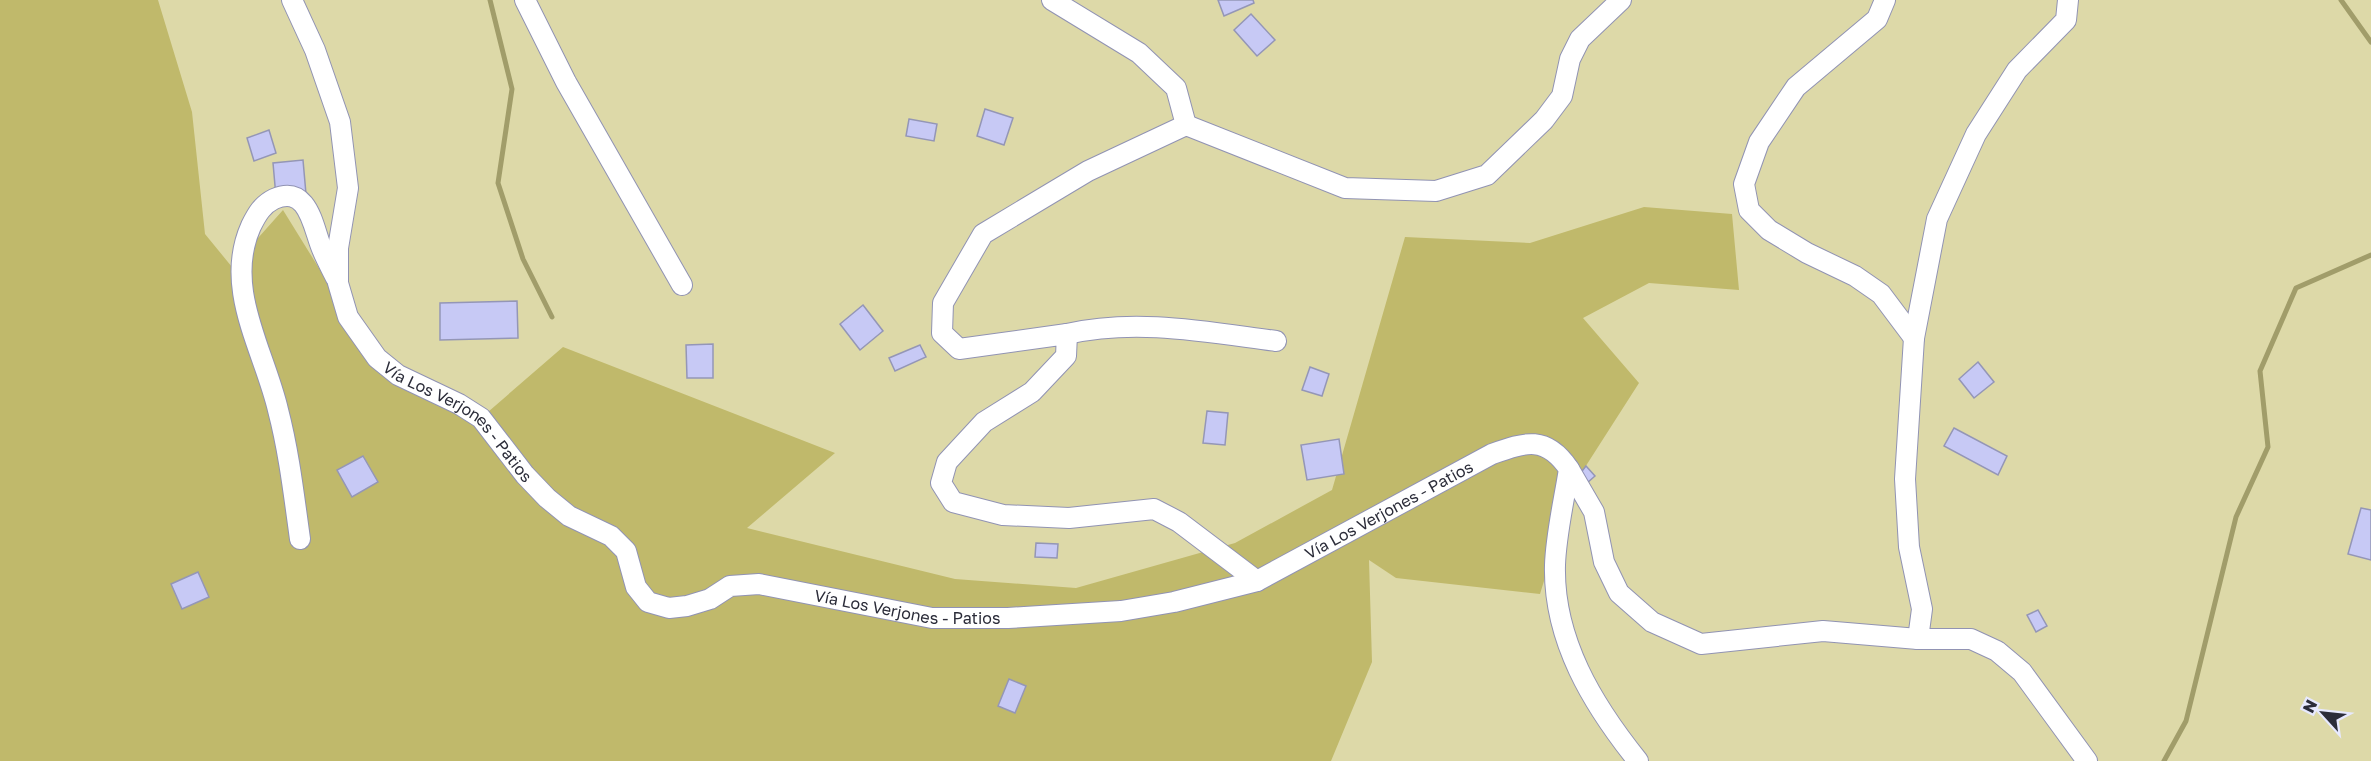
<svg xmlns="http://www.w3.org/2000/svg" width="2371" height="761" font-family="'Golos Text',sans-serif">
	<rect width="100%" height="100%" fill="#e7e9fe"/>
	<rect fill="#ddd9a8" x="0" y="0" width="2371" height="761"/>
	<polygon fill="#c0b96b" points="0,0 158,0 192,112 205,234 232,267 283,210 364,341 481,418 563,347 835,453 747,528 955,579 1076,588 1235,543 1332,490 1405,237 1530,243 1644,207 1732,214 1739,290 1649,283 1583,318 1639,383 1573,486 1540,594 1396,578 1369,560 1372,662 1331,761 0,761"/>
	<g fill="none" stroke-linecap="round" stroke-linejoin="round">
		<g stroke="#a19d6a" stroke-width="5">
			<polyline points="490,0 512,89 498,183 523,259 552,317"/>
			<polyline points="2341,0 2371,42"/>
			<polyline points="2164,761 2186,721 2236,517 2268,447 2260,371 2296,288 2371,255"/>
		</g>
	</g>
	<g fill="#c7c9f5" stroke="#9496b6" stroke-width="1.5">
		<polygon points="1218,0 1253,0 1254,3 1224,16"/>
		<polygon points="1251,14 1275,40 1257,56 1234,30"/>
		<polygon points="985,109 1013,118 1004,145 977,136"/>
		<polygon points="909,119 937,124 934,141 906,136"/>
		<polygon points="269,130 276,153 254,161 247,138"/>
		<polygon points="303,160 306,194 276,197 273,163"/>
		<polygon points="517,301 518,338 440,340 440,303"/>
		<polygon points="863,305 883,331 860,350 840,324"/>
		<polygon points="713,344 713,378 687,378 686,345"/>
		<polygon points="920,345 926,357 895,371 889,358"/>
		<polygon points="1978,362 1994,382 1974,398 1959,379"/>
		<polygon points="1310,367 1329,374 1322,396 1302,390"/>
		<polygon points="1207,411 1228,413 1225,445 1203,443"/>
		<polygon points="1954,428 2007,456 1998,475 1944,446"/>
		<polygon points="1339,439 1344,474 1307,480 1301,445"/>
		<polygon points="363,456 378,482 352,497 337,470"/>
		<polygon points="1586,466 1595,476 1587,483 1579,475"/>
		<polygon points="2361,508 2371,510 2371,560 2348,554"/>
		<polygon points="1036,543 1058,544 1057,558 1035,557"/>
		<polygon points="198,572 209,597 182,609 171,584"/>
		<polygon points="2038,610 2047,626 2036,632 2027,615"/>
		<polygon points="1009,679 1026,686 1015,713 998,706"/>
	</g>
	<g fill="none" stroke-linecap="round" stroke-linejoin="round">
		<defs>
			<g id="minor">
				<path id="s1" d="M292,0L315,50L340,122L348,188L338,248V283L348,317L377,358L398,375L459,404L481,418L525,475L547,498L569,516L611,536L626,551L636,587L648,602L669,608L687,606L710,599L730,586L759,584L932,618H1008L1121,611L1174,602L1257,581L1492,454C1526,442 1546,435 1569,469C1564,501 1556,534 1555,565C1553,640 1593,705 1638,761"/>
				<polyline points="525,0 566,82 682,285"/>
				<polyline points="1052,0 1139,53 1176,88 1186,125"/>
				<polyline points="1885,0 1877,19 1796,87 1759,142 1744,184 1749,210 1769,230 1807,253 1855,276 1881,294 1914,338"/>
				<path d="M1067,334C1136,318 1207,332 1276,341"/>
				<polyline points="1569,469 1594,512 1604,562 1619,593 1652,622 1701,644 1823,631 1918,639 1971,639 1997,651 2022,672 2087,761"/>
				<path d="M300,539C294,496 289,452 278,410C264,350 223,288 251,226C257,214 262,205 274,199C309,184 313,228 322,249C326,259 331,268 336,278"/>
				<polyline points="1257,581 1179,522 1154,509 1069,518 1003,515 953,502 941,483 947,462 984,422 1032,392 1066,356 1067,334 959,349 942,333 943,303 983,234 1088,171 1186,125 1345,188 1436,191 1487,175 1544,120 1562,96 1570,59 1580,39 1621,0"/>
				<polyline points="1918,639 1922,609 1909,547 1905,479 1914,338 1937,219 1976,134 2017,70 2066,20 2068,0"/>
			</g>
		</defs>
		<use href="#minor" stroke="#9193b3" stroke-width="22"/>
		<use href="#minor" stroke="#fff" stroke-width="20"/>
	</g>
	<g text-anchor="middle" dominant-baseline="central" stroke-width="6" stroke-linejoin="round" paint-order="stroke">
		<g font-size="16" fill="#2b2c39" stroke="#e7e9fe">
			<text stroke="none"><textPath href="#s1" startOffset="484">Vía Los Verjones - Patios</textPath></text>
			<text stroke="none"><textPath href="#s1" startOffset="1528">Vía Los Verjones - Patios</textPath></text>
			<text stroke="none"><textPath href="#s1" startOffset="1024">Vía Los Verjones - Patios</textPath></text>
		</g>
	</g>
	<g transform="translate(2323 713) rotate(297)" stroke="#e7e9fe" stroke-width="4.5" paint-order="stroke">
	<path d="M0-4.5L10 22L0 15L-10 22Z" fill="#2b2c39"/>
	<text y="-9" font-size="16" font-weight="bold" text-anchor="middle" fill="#2b2c39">N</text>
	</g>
</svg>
